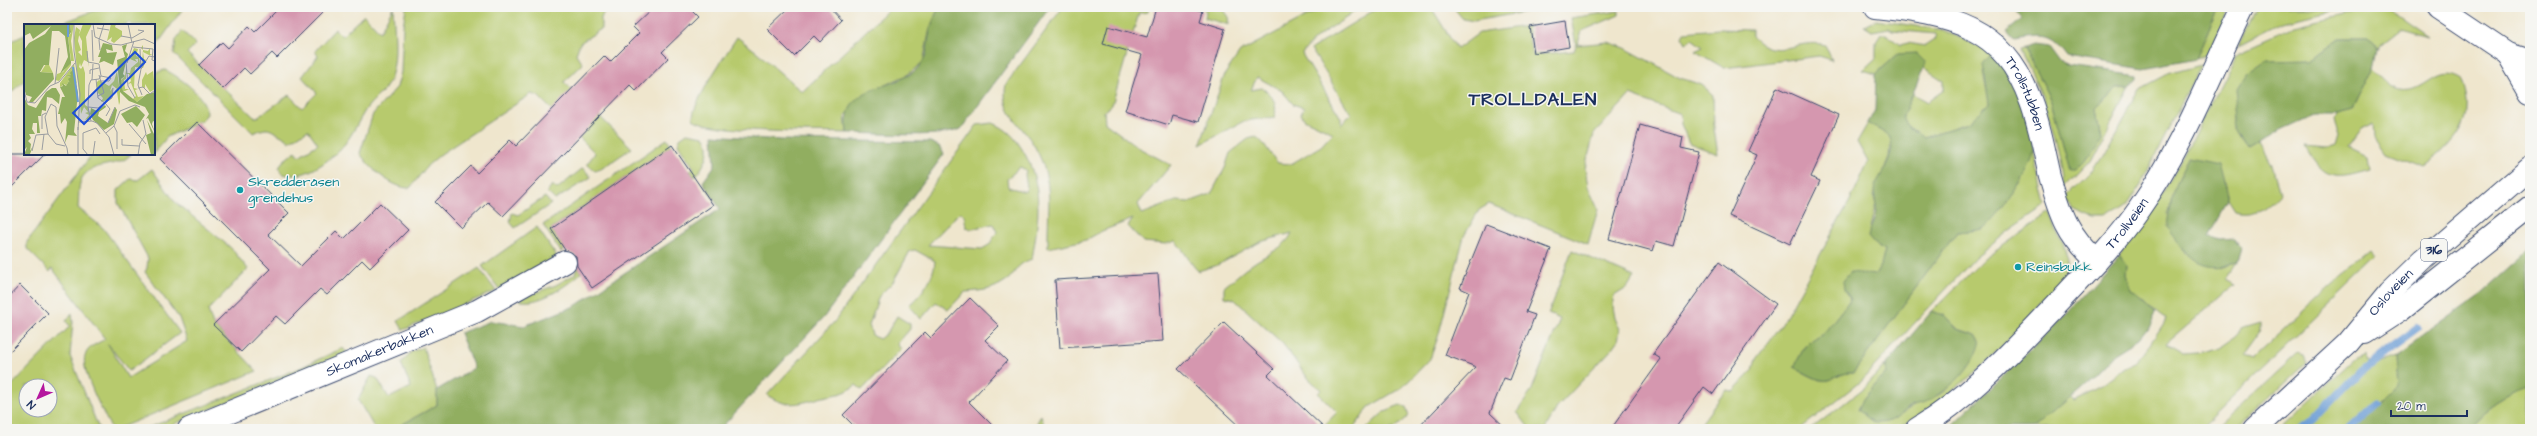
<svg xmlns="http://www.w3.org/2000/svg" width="2537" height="436" font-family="'Architects Daughter',sans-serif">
	<rect width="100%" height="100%" fill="#f6f6f2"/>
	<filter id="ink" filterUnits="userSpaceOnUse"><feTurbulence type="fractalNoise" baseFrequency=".025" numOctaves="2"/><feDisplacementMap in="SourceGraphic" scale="8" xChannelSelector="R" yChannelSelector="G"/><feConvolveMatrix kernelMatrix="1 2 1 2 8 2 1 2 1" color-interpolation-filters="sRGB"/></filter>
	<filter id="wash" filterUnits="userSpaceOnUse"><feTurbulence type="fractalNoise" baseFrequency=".012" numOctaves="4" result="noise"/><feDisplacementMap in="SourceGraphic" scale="16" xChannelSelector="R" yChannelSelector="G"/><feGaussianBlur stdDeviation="0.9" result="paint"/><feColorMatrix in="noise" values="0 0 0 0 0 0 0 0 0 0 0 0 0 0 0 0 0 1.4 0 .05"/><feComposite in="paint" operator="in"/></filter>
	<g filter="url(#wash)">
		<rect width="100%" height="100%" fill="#efe6cd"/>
		<g fill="#b7ca6d" stroke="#697c66" fill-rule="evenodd">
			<polygon points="113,7 184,7 157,45 154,42 154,25 132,25 128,22 126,25 40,25 59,24 99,9"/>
			<path d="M393,7C394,29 398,56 391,77C387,91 374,98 366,109C359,120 353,134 344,145C330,161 302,182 281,173L279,168L283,161L296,151L299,156L318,144L308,130L289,142C287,138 286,139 282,136C268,129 270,126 253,133L174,54L176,40L182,31L196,44L187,53L254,117H258L289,95L302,108L317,93L302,77L318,56L315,51L335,29L342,36L364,15L380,32Z"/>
			<path d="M406,7H615L606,9L601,18V29L580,43L576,54L583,64L564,82L632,148L601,169L595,171L587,164L595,153L538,96L531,94L441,154L428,165L410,188C393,189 368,167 360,153L373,114L397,87L401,72L403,26Z"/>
			<path d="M891,7H939L930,28L923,62L907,75L885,85L845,116L847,133C818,132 712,133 693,119C691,104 727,53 737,37L757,52L802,92Z"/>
			<path d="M1063,7H1149L1148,12L1139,13L1112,105L1104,111L1105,123L1139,148L1171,165L1138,204L1142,214L1176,201L1189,202L1211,194L1225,168L1230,153L1248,139L1256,137C1265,142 1270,155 1278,163L1291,164L1321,146L1333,133L1304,119L1301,114L1304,108L1293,104L1282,91L1257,77L1251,90L1262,88C1274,96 1277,104 1275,117L1244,121L1200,145L1225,74L1240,52L1324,7H1360C1339,26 1320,29 1302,54L1341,118V125L1351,114L1311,49L1379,7H1431L1457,49L1479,33L1527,26L1532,55L1574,51L1576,45L1571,18L1619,11V15L1582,31L1577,45L1608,42L1625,48L1680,78L1702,85L1713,95L1714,129L1718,154L1689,143L1681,124L1680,114L1630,95L1594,134L1585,168L1588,187L1598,209L1588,244L1489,204L1479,210L1464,236L1438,337L1430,359L1403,387L1369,407L1353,429H1321L1337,412L1318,393L1321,390L1307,377L1283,344L1234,299L1224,297V287C1233,280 1241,272 1251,265C1264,255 1285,249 1292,233L1260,242L1218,265L1198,271C1189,262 1185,251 1175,241L1166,244L1143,242L1128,226L1133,219L1102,231L1086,240L1048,248C1047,210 1055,183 1035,147C1022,124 1000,113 1006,84Z"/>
			<polygon points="1203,7 1221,7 1228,17 1229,25 1205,18 1206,12"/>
			<polygon points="1453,7 1553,7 1474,21 1463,19"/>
			<polygon points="2218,7 2230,7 2206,56 2196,59"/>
			<polygon points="2256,7 2349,7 2282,22 2238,44"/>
			<path d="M2376,7H2385L2427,36L2398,28L2379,43L2377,48L2369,38H2340L2312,59L2292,60L2237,90L2239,118L2238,129L2250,150L2260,144L2272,165L2280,193C2267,207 2255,218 2235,213L2228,202L2224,184L2193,160L2189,158L2171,196L2168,214L2175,236L2187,254L2224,267L2237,264L2227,279L2236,284L2166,344L2183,354L2198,353L2220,347L2236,336L2244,327L2261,322V330L2242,356L2252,359L2330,286L2374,250L2379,256L2200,429H2033L2069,396L2073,400L2101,386L2124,368L2137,362L2163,323L2165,318C2152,310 2143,297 2130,290L2126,275L2127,264L2119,255L2155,206L2184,156L2236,52L2294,26Z"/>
			<polygon points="1876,20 1943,30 1993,53 1984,78 1990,104 1968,123 1924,137 1908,127 1902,116 1913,94 1927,102 1944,90 1944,81 1924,68 1926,62 1898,54 1876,74 1863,70 1876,58 1876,42 1881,34 1886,34 1900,45 1908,43 1925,46 1934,40 1936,34 1892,30 1889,28 1872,31 1864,26"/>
			<path d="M1719,29L1752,30V36C1776,63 1798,37 1825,45L1832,60L1819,56L1724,68L1695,51L1703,47L1692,39L1686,43L1682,36L1684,32Z"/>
			<polygon points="25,35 25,80 7,96 7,36 11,41"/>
			<path d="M2024,48L2051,101L2070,171L2101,133L2096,108L2118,87L2129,86L2090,161L2065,187C2059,136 2044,93 2019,49Z"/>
			<polygon points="2201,65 2141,184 2126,207 2106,220 2095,220 2075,211 2067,196 2090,173 2102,155 2138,90 2168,74"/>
			<path d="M2373,68C2380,75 2389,88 2400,89C2425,94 2435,60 2462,79C2465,88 2468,99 2467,109C2467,131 2441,156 2424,167L2386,152L2375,136L2374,123L2362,129L2349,147L2367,156L2369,169C2334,179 2325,181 2305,146L2327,148L2336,145L2339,135L2334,121L2336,115L2352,111Z"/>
			<path d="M165,70C180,77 206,96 207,114L201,121H196L192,125L167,137L154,154V73Z"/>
			<path d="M993,123C1007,129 1014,136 1022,149C1044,185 1039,219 1032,259C1012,266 1018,274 1004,282C991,291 979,291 965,292L948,310L936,302L921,319L909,305C922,294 934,278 935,261L915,250L910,251L893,282L879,296L869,325L872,335L879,339L887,333L897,316L910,324V329L897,344L901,349L862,390L856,385C846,393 840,394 828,396C804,401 790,411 767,395L835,321L977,125ZM1020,167L1026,170C1023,178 1029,184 1026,192L1008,187L1007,179ZM960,212L964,215L966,227L971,229L993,224L997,232L989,245L982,249L928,245Z"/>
			<path d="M1868,123L1887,133L1891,139L1889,157L1873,196L1876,204L1869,231L1874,244L1885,250L1882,262L1875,275L1864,274L1844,289L1850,300L1824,333L1805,346L1794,367C1803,372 1820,383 1829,380C1839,377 1842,372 1853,373L1957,232L1983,229L2021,183L2034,151L2047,205L2010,230L1975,258L1861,381L1800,429H1697L1726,390L1733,391L1753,370L1756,359L1782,324L1853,195L1868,162L1857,142Z"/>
			<path d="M687,133L704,136C714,150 704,166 695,177L690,171L694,168L678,144L680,138Z"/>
			<polygon points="667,139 671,146 551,229 565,249 561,252 543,225"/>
			<path d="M92,154H131C120,169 90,160 81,180C78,187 79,200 78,208L103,228L180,333L129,371L108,344L128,378L187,341L179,318L145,272L147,268L148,258L118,203V190L130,179L138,180L152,169L175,202L231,248L248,269L208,310L213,325L257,371L117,429L111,428C104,414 80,370 85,356C88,346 97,344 105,339L52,268L50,272L27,249V242Z"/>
			<polygon points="583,168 591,177 555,200 547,192 552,185 557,189"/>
			<polygon points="545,197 551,204 515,228 510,222 512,213 518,215"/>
			<path d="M2050,213L2067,258L2064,277L2013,335L1977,371L1926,412L1896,429H1811L1864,388L1885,365L1886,373L1863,399L1882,423C1895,420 1901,413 1912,407C1920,402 1931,400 1940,394C1959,382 1968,358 1980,340L1976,335L1958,329L1945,316L1932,311L1984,259Z"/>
			<polygon points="537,227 557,257 499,289 482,266"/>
			<path d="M1572,250L1634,277L1627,288L1614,296C1611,304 1615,321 1620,329L1618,341L1613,348L1558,406L1545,429H1530L1517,412L1531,392L1560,319L1548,314Z"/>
			<path d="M577,266L581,273C566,286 542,304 521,301V298L556,285L575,274Z"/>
			<polygon points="479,268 496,291 403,330 398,321"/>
			<path d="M72,314L73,321L70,356L99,429H7V390L70,326L66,321ZM26,386H50V410H26Z"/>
			<polygon points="423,347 437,390 437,405 394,429 375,429 358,400 371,376 377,378 389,398 411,387 401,363 411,352"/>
			<polygon points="343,348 347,353 162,429 145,429 293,371"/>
			<polygon points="2297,354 2303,356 2306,363 2235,429 2216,429"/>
			<polygon points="2364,354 2364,359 2376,362 2395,356 2397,386 2354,429 2279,429 2355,358"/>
			<path d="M2530,389V429H2469C2485,410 2507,395 2530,389Z"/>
			<polygon points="1400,405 1406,407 1409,416 1394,429 1366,429 1385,411"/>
			<polygon points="1041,415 1045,429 1034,429"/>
		</g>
		<g fill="#91ae60" stroke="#566e5f">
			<path d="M939,7H1050L961,129C939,139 873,133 847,133C842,77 899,95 922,63C929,53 927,38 931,27C933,20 936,14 939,7Z"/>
			<path d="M2013,7H2218L2196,59L2143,69L2067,57C2050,34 2042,35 2014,40L2007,32L2022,19Z"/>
			<polygon points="2340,38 2369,38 2377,48 2373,68 2352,111 2336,115 2314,115 2281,130 2250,150 2238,129 2239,118 2236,90 2246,74 2266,60 2312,59"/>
			<polygon points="2034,45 2049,47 2060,62 2069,66 2137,76 2137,79 2129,86 2118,87 2096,108 2101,133 2084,162 2075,171 2070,171 2051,101 2024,48"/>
			<path d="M1916,53L1926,63L1903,116L1908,127L1924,137L1968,123L1989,104L1983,65L1993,53C2013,76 2032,118 2034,150C2035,165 1998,221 1984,228C1978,231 1965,231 1957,232L1853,373C1842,372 1839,377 1829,380C1819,383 1803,371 1794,367L1805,346L1824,333L1850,300L1844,289L1843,281L1851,272L1875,275L1882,262L1885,250L1874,244L1868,237C1870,227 1877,216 1876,205C1875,197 1872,192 1876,184C1882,172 1896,153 1890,138C1887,131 1874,127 1868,123L1875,110L1876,74L1898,54Z"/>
			<polygon points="713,135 781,140 930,142 939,146 944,154 824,317 720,429 394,429 437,405 437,390 474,368 460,333 491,321 524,326 575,306 720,209 703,182 715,165"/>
			<path d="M2189,158L2218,164L2228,202L2209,236L2220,240L2234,239L2241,248L2237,264C2196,274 2189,255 2167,227L2171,196Z"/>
			<path d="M2530,251V389C2507,395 2485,410 2469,429H2354L2397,386L2395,356L2483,293Z"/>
			<polygon points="2119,255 2127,264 2126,275 2130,290 2138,294 2155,312 2149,325 2138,339 2114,354 2092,377 2033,429 1953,429 1953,424 2058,324"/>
			<path d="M1932,311L1945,316L1957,329L1976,335L1980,340C1974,369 1950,389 1924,403C1921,405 1916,405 1912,406C1895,415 1898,423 1874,423L1858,410L1863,399L1886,373V365Z"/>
		</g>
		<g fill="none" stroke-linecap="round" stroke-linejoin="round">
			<g stroke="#6b9cd5" stroke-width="8">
				<polyline points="2300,429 2313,420 2364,367 2418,327"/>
				<polyline points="2349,429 2377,403"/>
			</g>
		</g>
		<g id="blocks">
			<g fill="#d597af">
				<polygon points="280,7 328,7 277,58 272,53 250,74 244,68 223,89 199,65 222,42 228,48 249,26 255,32"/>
				<polygon points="654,7 688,7 698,17 662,52 668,58 636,91 630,85 503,216 488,202 461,228 435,202 471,166 477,173 510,140 516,146 604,56 610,62 639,33 633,27"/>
				<polygon points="790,7 829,7 841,20 820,42 814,36 794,56 767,29"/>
				<polygon points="1156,7 1189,7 1203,11 1200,21 1225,29 1198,122 1172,115 1169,125 1125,111 1142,55 1103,44 1108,26 1147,37"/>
				<polygon points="1565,21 1569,47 1534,53 1530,27"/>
				<polygon points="1777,87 1839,115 1811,177 1820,181 1790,244 1729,216 1757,155 1748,151"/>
				<polygon points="197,122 289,213 268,234 301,266 336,231 344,239 380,203 408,230 370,268 362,260 327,295 320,289 285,324 276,316 241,352 213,325 270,269 160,159"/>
				<polygon points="1640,125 1683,137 1681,148 1699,152 1674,246 1656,241 1653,251 1609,239"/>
				<polygon points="672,145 713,205 592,288 577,266 576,256 565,250 551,229"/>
				<polygon points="7,154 45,154 7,192"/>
				<polygon points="1486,224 1551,249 1526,312 1535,315 1510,380 1504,378 1490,413 1507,429 1417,429 1476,367 1445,355 1469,292 1460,288"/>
				<polygon points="1719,262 1776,304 1713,394 1704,387 1674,429 1611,429 1661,359 1653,354"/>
				<polygon points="1158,274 1163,341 1060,348 1055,280"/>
				<polygon points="20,285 48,313 7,354 7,299"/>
				<polygon points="970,298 999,326 985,340 1007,361 969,402 996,429 857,429 843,415 925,332 931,338"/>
				<polygon points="1224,322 1274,369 1268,375 1325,429 1242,429 1178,369"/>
			</g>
		</g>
	</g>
	<g filter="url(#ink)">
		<use href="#blocks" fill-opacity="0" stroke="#3b4a6f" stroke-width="1"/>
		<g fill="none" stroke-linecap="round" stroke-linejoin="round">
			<defs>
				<g id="minor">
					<path id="s1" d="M1875,7C1950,15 2004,25 2031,102C2040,126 2044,151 2050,176C2061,214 2067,234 2097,261"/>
					<path id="s2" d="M189,429L477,311L565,262"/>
					<path id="s3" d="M1917,429C1970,397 2010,353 2052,309C2082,277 2114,245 2139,209C2182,149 2211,73 2243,7"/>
				</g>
				<g id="tertiary">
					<polyline points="2438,7 2508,54 2530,61"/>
					<polyline points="2508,54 2530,92"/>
				</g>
				<g id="primary">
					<polyline points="2365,333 2402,309 2530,207"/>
					<path id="s4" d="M2255,429L2348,343L2390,292L2424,259L2530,168"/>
				</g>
			</defs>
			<use href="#minor" stroke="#3b4a6f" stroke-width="24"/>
			<use href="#tertiary" stroke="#3b4a6f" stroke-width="24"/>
			<use href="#primary" stroke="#3b4a6f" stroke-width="24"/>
			<use href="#minor" stroke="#fff" stroke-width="22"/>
			<use href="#tertiary" stroke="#fff" stroke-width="22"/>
			<use href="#primary" stroke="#fff" stroke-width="22"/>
		</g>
	</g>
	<g fill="#0f9aa8" stroke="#f6f6f2" stroke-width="1.5">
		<circle cx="240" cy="190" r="4"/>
		<circle cx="2018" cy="267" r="4"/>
	</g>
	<g text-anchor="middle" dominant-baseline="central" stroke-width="3" stroke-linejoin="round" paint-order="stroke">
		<rect fill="#f6f6f2" stroke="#5d6b8a" stroke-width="1" x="2421" y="239" width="26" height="22" rx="3"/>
		<g font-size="13" font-weight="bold" fill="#1b2f5e">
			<text x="2434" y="250">316</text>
		</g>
		<g font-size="14" fill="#1b2f5e" stroke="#f6f6f2">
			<text stroke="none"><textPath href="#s1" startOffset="186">Trollstubben</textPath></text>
			<text stroke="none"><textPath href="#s3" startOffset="295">Trollveien</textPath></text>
			<text stroke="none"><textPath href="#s4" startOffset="193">Osloveien</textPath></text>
			<text stroke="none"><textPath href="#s2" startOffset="206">Skomakerbakken</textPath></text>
		</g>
		<g font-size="14" fill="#0d838f" stroke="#f6f6f2" text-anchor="start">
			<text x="248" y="182">Skredderåsen<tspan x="248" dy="16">grendehus</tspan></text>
			<text x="2026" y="267">Reinsbukk</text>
		</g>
		<g font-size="18" font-weight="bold" letter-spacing="1" fill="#1b2f5e" stroke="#f6f6f2">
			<text x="1533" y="99">TROLLDALEN</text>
		</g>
	</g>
	<g transform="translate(24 24)">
		<rect width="131" height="131" fill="#efe6cd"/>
		<path d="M46,0H50L47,17L50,37H47V41L35,57L31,56L33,50L39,48L47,36L44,13L47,9ZM59,0H68L62,13L65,43L64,38L60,36L57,43L56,39L55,43L57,45L59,42L61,49V81L64,83L67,94L61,96L65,91L61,89L64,88L60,83L57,90L50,14L52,3L56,6L54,17L57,26L54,28L58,32V17L55,11ZM87,0H92L91,3L98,7V12L90,19L87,17L88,13L83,17ZM119,21V26L124,27L126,24V30L129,31H125L119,28L120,35L122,36L119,44L111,43L110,64L114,65L111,66L114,73L120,72L113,78L108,76L112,72L107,59L104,60L107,57L105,50H102V55L100,56L101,65H105L101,67H99L97,56L101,52L103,40V49H106L107,44L114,38V35H111L113,38L106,35L104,38L110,24L114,25L112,32L115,33L116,40L118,39L119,26L117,24ZM22,40L25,41L29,49L17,48ZM50,40L53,61L47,46V51L43,53H47V60L45,57L42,62L41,60L36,63V59ZM93,47L96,68V78L95,81L93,68L91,67L93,65L88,61L86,67L89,64L87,75L77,78L79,74L74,69L72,59L75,56L85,62L90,57ZM129,47L131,65L126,68L121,60V64L118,63V56L122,48L123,51Z" fill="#b7ca6d"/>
		<path d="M0,0H46L47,8L44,13L47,39L36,50L44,33L41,12L35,7H28L25,41H20L16,48L29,49L30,55L9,78H5L8,73L2,71L0,64V26L5,19L21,10L27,2L9,15L6,9L0,12ZM79,19L88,21L89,27L82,25L83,29L93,28L89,41L80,37L75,39L77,33H74ZM103,20L101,27L104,30L99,50L101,52L97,55L99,67L113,78L123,70L131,68V98L129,97L128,100L131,109L124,94L122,95L125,90L121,83L105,77L96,68L93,36L101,33L98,22ZM49,45L54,69L50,108L53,112L44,111L41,119L43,98L41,94L37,100L36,90H34L38,73H41L36,63L39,62L38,59L42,62L45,57L47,60L44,55L47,53L42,52L47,51L46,49ZM28,64H32L36,71L35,80L28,74L23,73L22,87L18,86L17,92H14L16,109H13V99H9L8,105L11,110H5L7,114L4,117L7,120L6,127L9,122L6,130L0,131L3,123L0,126V73L4,81L12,84L22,68ZM81,81L82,83L75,88L74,92L84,99L91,83L93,86L90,100L80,106L69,96L66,90L67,84L73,87ZM112,82L121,91L113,103L108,98L103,99L97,90ZM123,96L131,112V131H127L122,111L127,109Z" fill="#91ae60"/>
		<path fill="none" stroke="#6b9cd5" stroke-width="2" d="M44,0V13M49,43L54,78"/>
		<path fill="none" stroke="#9a9da1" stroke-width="1" d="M50,0V27L56,70L54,106M69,0L71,13L87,20L97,21L120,15L131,20M104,0L108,19M73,4L85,6M68,6L69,37M97,12L108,14L120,7L114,6M109,23L129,25L128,36L131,37M116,25L117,45L114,61L118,71M76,26L75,16L80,0M63,27L64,38L75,40L77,52L75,55M102,38L104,62L111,74M103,39L110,17M117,45L125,32L131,33M66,50V46L75,44M72,55L74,74L81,79M68,56L69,40M77,57H85L87,54L77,52M31,60L35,24M114,64L119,63L126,70L131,66M0,66L3,78L11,79L26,62L35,58L51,39M74,72L80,69L75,51M81,79L86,85L82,92M64,83L74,84L88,74L89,64M67,97L64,83L65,61L67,56L75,55M54,98L68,97L73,99L85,113L90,131M84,99L91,83M105,100L122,120M90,102L93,108V125M54,103V131M18,105V91L22,89M82,109L90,102L96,87L111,81L116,83M98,115V121L115,122M41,122L32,120L24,110L21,93L27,80L32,83L33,102L43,124L44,131M18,126L20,110M8,127L12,111L24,110M64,131L59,125V109L72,104L76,110M69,131L71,117M114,131L116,119L122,110L119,96"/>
		<path fill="#1d4ed8" fill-opacity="0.15" stroke="#1d4ed8" stroke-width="2" d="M111,28L121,38L60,100L49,89Z"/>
		<rect width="131" height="131" fill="none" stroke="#1b2f5e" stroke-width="2"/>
	</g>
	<rect width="2537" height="436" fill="none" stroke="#f6f6f2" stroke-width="24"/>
	<g transform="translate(38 398) rotate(225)"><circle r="19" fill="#f6f6f2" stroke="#9ea6b7"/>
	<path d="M0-3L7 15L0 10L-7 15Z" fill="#b5179e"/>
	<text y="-6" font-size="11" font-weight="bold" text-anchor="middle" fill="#1b2f5e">N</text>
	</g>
	<path d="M2391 410v6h76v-6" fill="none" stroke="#1b2f5e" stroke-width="2"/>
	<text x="2397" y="410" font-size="12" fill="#1b2f5e" stroke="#f6f6f2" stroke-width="3" paint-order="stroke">20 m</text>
</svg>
